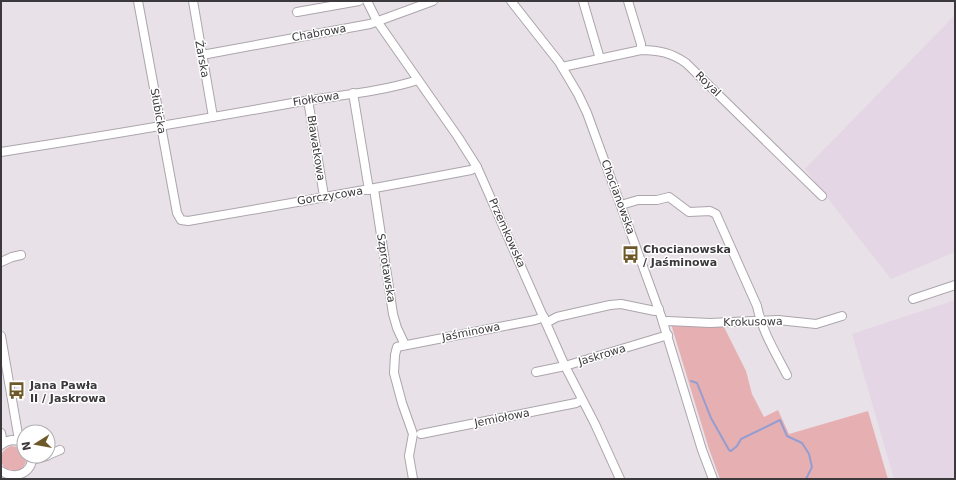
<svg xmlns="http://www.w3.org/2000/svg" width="956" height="480" font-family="'DejaVu Sans',sans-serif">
	<rect width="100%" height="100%" fill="#e8e1e8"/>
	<g fill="#e4d6e4">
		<polygon points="954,16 955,17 955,252 891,279 805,169"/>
		<polygon points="955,300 955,479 894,479 852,334"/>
	</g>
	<g fill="#e6b0b3">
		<polygon points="671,324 724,327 746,371 752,394 764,417 778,410 789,434 868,411 888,479 720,479 709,449"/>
		<path d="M11,446L18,447L24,451V456L26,457C27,477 0,476 1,457C2,451 6,448 11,446Z"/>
	</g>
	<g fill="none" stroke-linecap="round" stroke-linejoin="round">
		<polyline stroke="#959dd0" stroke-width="2" points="691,381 697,383 711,418 729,450 731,451 737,446 741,439 780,420 787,436 802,443 809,454 812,467 806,479"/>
		<defs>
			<g id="minor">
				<path d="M138,1L177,213L181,220L188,221C282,205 377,188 471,170L477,167"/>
				<polyline points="193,1 213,117"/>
				<polyline points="367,1 377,21 458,137 477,167 565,366 595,424 620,479"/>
				<polyline points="511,1 559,62 578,94 587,113 661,316 702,450 713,479"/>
				<polyline points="583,1 600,59"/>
				<polyline points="628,1 641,44 641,50"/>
				<polyline points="297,12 359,1"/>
				<polyline points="202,55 370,24 433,1"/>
				<path d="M562,67L641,50C659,50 672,53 686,63L822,196"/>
				<polyline points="353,93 369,190"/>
				<polyline points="308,100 324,196"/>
				<path d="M1,152C97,137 192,121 287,104C330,96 377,93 418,80"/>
				<polyline points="374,189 393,314 397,328 405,345"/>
				<path d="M621,205L638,200H657L669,197L689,212L710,211L716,214L757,306C762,331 775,352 787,375"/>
				<polyline points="1,262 12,257 21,255"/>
				<polyline points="913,299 955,285"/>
				<polyline points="663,322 668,321 710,323 778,320 816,324 842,316"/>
				<polyline points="546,323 557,317 610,305 621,304 655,311 659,309"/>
				<polyline points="1,336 19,440"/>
				<polyline points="536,372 565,366 668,335"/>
				<polyline points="1,433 3,443"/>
				<polyline points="421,434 576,403 582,400"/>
				<path d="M1,445C8,439 16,439 24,443"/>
				<polyline points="48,455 60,450"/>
				<polyline points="32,460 47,456"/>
				<path d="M1,471C14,480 33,474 32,456"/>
				<polyline points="413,479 409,456 413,434 402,403 394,373 395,355 397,347 535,320 544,317"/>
			</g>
		</defs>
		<use href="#minor" stroke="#aca5ac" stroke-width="10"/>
		<use href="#minor" stroke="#fff" stroke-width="8"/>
	</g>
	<defs>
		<symbol id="bus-bare" viewBox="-9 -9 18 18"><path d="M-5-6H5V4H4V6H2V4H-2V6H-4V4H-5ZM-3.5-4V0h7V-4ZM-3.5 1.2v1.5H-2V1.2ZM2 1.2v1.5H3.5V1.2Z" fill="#6d5928" stroke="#fff" stroke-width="2.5" paint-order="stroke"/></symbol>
	</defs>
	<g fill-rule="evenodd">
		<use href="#bus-bare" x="618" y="242" width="25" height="25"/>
		<use href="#bus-bare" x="4" y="378" width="25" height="25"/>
	</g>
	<g text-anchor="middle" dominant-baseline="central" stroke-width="3" stroke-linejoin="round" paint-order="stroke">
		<g font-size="11" fill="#3c393c" stroke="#fff">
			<text transform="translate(319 33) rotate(-10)">Chabrowa</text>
			<text transform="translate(202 59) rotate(80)">Żarska</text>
			<text transform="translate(708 84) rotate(44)">Royal</text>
			<text transform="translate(316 99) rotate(-9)">Fiołkowa</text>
			<text transform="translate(158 111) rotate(80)">Słubicka</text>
			<text transform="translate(316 148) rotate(81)">Bławatkowa</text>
			<text transform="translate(330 196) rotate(-9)">Gorczycowa</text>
			<text transform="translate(618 197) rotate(70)">Chocianowska</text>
			<text transform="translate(507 233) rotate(66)">Przemkowska</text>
			<text transform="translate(386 268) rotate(81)">Szprotawska</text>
			<text transform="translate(753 322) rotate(-1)">Krokusowa</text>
			<text transform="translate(471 332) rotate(-11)">Jaśminowa</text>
			<text transform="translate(602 355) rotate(-17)">Jaskrowa</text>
			<text transform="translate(502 418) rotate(-11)">Jemiołowa</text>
		</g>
		<g font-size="11" font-weight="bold" fill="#3c393c" stroke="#fff" text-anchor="start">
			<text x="643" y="249">Chocianowska<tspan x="643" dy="13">/ Jaśminowa</tspan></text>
			<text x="30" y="385">Jana Pawła<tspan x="30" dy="13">II / Jaskrowa</tspan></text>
		</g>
	</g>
	<rect width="956" height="480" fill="none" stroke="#3c393c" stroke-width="4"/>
	<g transform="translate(36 444) rotate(259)"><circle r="19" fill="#ffffff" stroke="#b1b0b1"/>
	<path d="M0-3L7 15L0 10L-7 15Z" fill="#6d5928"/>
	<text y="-6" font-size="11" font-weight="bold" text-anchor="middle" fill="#3c393c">N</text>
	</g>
</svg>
